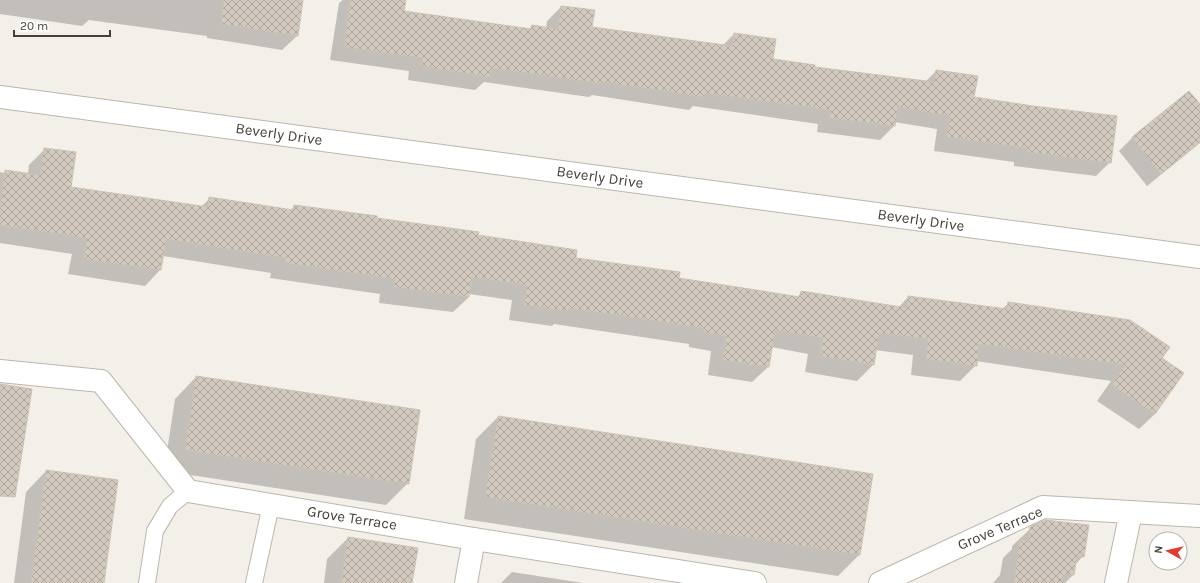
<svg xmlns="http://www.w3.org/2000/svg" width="1200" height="583" font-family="Karla,sans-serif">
	<defs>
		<pattern id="building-cross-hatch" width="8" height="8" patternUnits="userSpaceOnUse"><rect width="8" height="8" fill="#d3cabf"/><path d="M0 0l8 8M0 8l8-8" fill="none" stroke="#ada59c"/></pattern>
	</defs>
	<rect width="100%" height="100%" fill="#f3efe9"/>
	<g fill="#0003">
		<polygon points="0,0 302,0 297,36 282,50 207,38 207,36 89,20 82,26 0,14"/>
		<polygon points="343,0 404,0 403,11 529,30 532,26 546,29 547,21 561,7 591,28 722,46 734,34 772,60 814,68 925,82 936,71 973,98 1110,162 1096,176 1014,166 1014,162 934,151 937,129 894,122 894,126 880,140 817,132 818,124 693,106 689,110 592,95 589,97 484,82 475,90 408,80 409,71 330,60 339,3"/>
		<polygon points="1189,92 1200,105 1200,143 1147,186 1119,151 1132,138"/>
		<polygon points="45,149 70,187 201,207 210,198 290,211 294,206 477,236 575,259 678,279 797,297 802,292 898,308 908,297 1002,309 1009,303 1160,358 1155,414 1139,429 1097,401 1111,381 976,361 976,365 960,381 911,375 913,355 875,350 873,365 857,381 805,372 808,354 771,347 768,367 752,382 708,375 711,351 689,347 689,344 554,324 552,326 509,320 512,300 469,294 469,297 453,312 379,303 380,294 270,278 271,273 163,256 160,270 145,286 68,274 72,254 0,243 0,172 4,173 6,171 28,174 29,165"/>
		<polygon points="196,377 408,483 386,505 164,471 175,399"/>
		<polygon points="498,417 860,554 838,576 464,519 476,439"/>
		<polygon points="46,471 103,583 14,583 26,492"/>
		<polygon points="1031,528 1083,556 1075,565 1073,575 1065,583 993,583 1000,575 1003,558 1012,549 1012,546"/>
		<polygon points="348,538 411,583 324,583 327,559"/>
		<polygon points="512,572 583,583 501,583"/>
	</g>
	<g fill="url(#building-cross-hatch)" stroke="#cdc1b3">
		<polygon points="224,0 303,0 298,36 221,24"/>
		<polygon points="351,0 406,0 404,11 531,29 532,25 558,29 561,6 595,10 592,27 732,46 734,33 776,39 773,59 815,65 815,67 934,82 936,70 978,76 974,97 1033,106 1117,116 1111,163 1027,152 1028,148 947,137 950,116 898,107 895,126 830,118 831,110 705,93 704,97 604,82 604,84 492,68 490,77 421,66 423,58 344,47"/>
		<polygon points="1189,91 1200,104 1200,142 1161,174 1132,137"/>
		<polygon points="44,148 76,152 71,187 208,207 209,197 293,210 294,205 377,216 377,218 479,232 478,235 577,250 576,258 680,272 679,278 800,297 801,291 907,308 908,296 1007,309 1008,302 1130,320 1170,347 1162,358 1184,373 1155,414 1112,385 1125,365 979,344 977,366 926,359 928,339 879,333 874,365 820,356 823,338 775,330 769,367 723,360 726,336 704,332 704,328 569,308 568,311 524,305 527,285 472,277 469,297 394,287 395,279 285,263 286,258 166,239 161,270 84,259 87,238 0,225 0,208 5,170 40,175"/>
		<polygon points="196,376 420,410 409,484 185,450"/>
		<polygon points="0,384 32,389 15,497 0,496"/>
		<polygon points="498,416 873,474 860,555 485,497"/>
		<polygon points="46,470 118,480 104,583 31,583"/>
		<polygon points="1045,520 1089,525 1084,557 1077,556 1074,575 1063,574 1061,583 1014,583 1020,539 1028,541 1030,527"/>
		<polygon points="348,537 418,548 412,583 341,583"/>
	</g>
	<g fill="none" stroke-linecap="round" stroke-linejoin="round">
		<defs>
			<g id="service">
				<polyline points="147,583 155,531 170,506 188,491"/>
				<polyline points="254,583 271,505"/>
			</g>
			<g id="minor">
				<polyline points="0,97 1200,257"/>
				<polyline points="0,371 101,381 188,491 474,539 755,583"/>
				<polyline points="466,583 474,539"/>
				<polyline points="880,583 1043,507 1200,516"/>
				<polyline points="1116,583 1131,512"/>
			</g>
		</defs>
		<use href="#service" stroke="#bdb6ac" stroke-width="18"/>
		<use href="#minor" stroke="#bdb6ac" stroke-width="24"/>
		<use href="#service" stroke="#fff" stroke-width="16"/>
		<use href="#minor" stroke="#fff" stroke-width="22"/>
	</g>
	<g text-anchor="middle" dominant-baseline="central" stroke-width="3" stroke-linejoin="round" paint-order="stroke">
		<g font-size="15" fill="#463f38" stroke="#fff">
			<text transform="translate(279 134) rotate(8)">Beverly Drive</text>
			<text transform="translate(600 177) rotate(8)">Beverly Drive</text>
			<text transform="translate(921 220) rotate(8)">Beverly Drive</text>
			<text transform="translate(352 518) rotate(9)">Grove Terrace</text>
			<text transform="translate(1000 528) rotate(-23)">Grove Terrace</text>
		</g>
	</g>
	<g transform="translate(1168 551) rotate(278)"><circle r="19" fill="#ffffff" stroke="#b5b2af"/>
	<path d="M0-3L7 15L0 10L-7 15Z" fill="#e6382d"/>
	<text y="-6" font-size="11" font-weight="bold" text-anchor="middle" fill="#463f38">N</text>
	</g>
	<path d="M14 30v6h96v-6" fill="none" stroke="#463f38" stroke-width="2"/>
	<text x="20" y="30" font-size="12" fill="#463f38" stroke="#ffffff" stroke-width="3" paint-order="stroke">20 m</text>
</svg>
